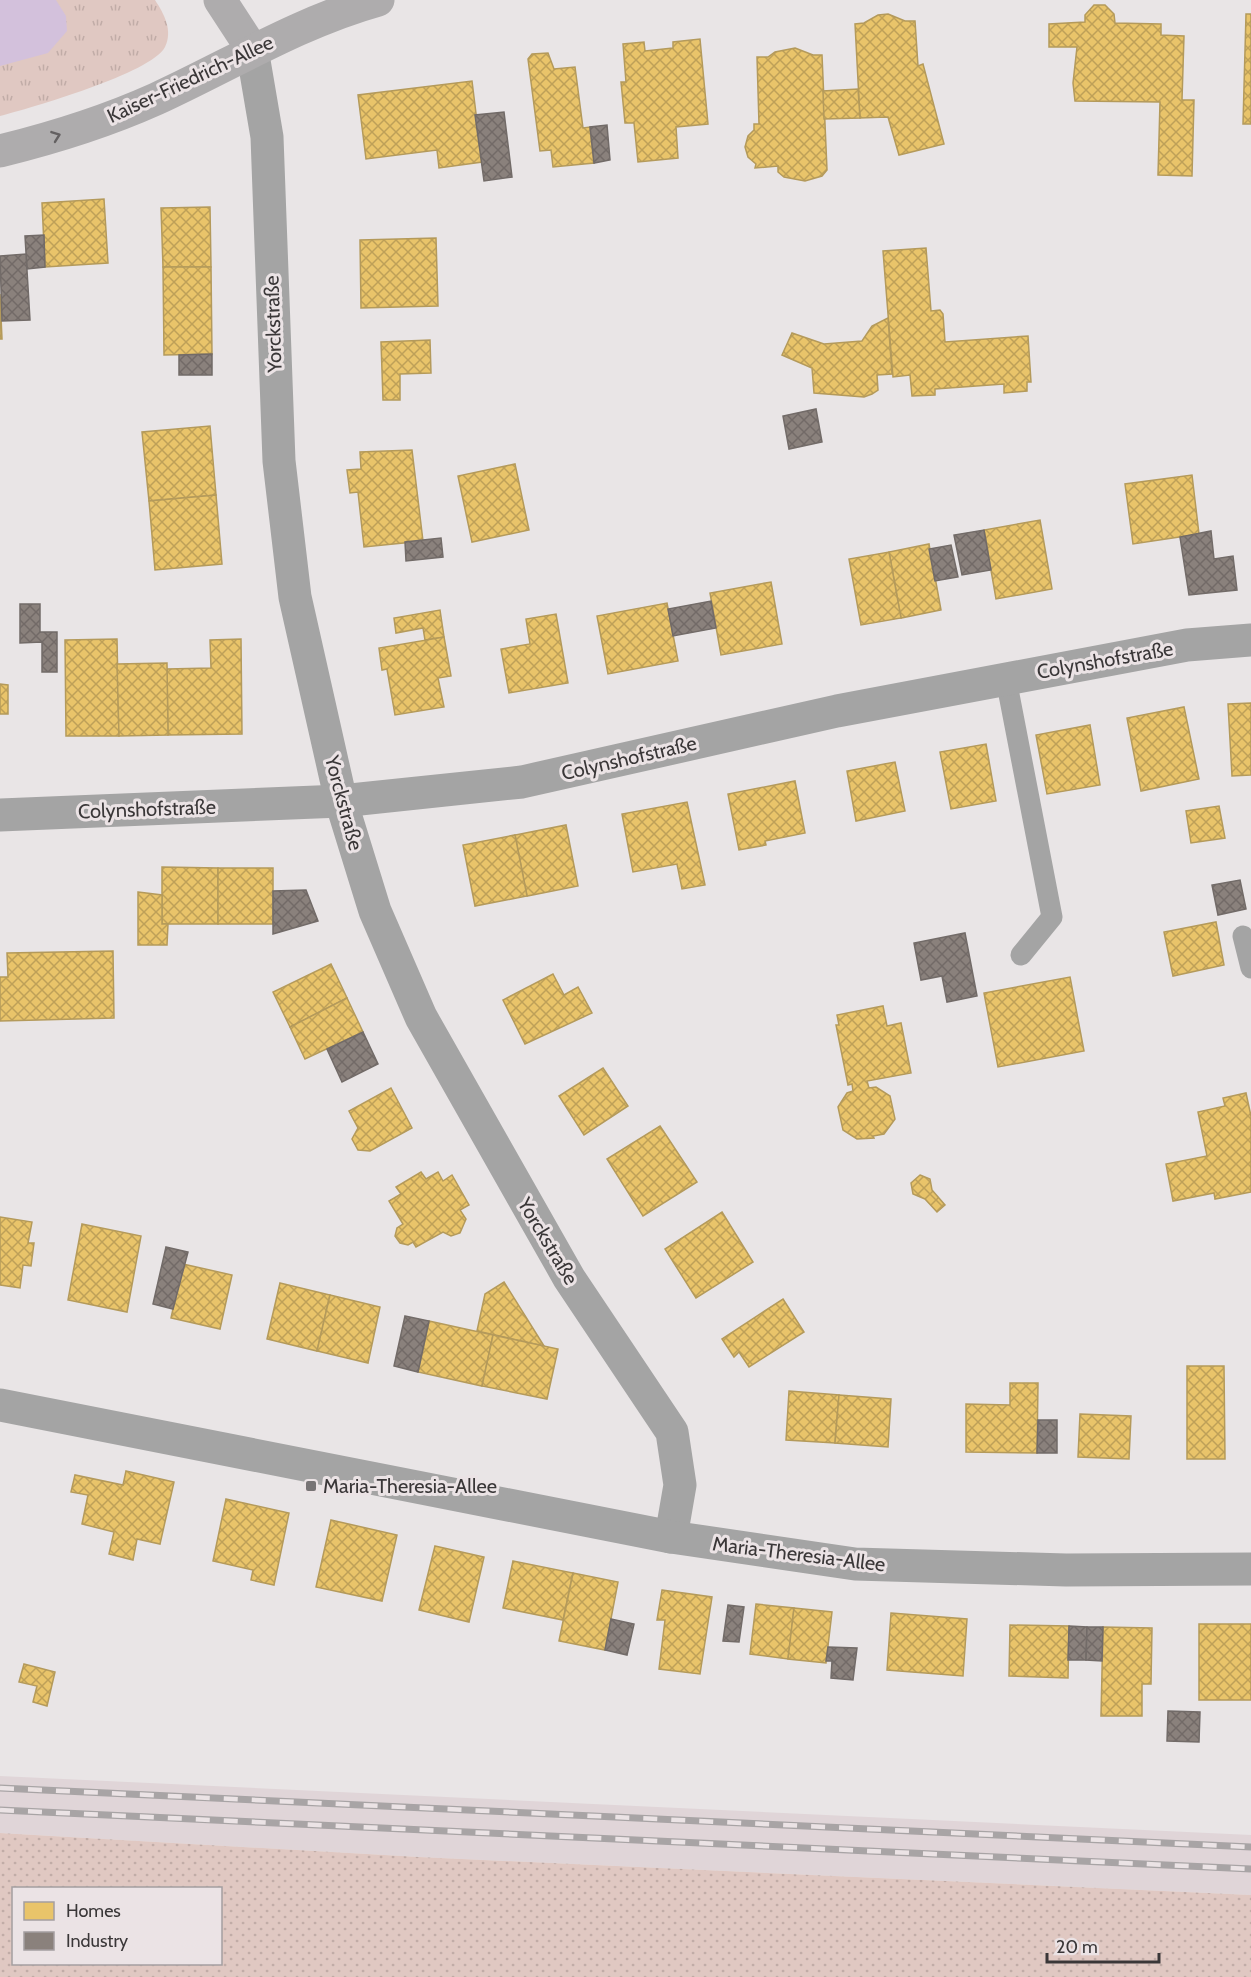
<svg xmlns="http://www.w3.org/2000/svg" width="1251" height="1977" font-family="Cabin,sans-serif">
	<defs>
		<pattern id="grass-dots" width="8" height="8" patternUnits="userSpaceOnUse" patternTransform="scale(1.5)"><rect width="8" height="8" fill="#e0c8c2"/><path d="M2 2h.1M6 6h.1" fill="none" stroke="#c1aca7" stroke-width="1.8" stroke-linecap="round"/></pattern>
		<pattern id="park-tufts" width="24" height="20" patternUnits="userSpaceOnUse" patternTransform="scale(1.5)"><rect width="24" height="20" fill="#e0c8c2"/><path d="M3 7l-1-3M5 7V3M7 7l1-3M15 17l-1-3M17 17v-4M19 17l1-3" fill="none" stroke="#c1aca7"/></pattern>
		<pattern id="homes-cross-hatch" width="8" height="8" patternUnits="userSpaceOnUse" patternTransform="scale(1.5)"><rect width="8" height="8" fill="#e9c46a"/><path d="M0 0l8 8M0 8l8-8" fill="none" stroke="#bea058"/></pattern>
		<pattern id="industry-cross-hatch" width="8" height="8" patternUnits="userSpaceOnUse" patternTransform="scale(1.5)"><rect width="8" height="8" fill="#8a817c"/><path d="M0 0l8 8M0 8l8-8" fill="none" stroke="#726a67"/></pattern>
	</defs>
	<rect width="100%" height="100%" fill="#e9e5e6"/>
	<polygon fill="#e0d5d8" points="0,1776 1251,1835 1251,1895 419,1857 0,1833"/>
	<path fill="url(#grass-dots)" fill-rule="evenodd" d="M0,1833L419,1857L1251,1895V1977H0ZM220,1888V1964H14V1888Z"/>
	<path fill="url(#park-tufts)" d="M0,0H155C164,14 173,30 165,47C152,73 30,108 0,116Z"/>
	<polygon fill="#d3c1dc" points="0,0 56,0 66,16 67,31 48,53 0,66"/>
	<g fill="url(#homes-cross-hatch)" stroke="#b49a5b" stroke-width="1.5">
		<polygon points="1094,5 1105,5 1114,14 1115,23 1161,24 1161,35 1184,36 1182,100 1194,100 1192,176 1158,175 1160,102 1075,101 1073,83 1077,47 1049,47 1049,24 1085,22 1085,15"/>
		<polygon points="888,14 905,21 915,21 918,66 923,64 944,144 899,155 888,117 860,118 855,24 864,23 878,15"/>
		<polygon points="1246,14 1251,14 1251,124 1243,124"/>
		<polygon points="700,39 708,124 676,127 678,158 638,162 634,123 625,123 621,82 626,82 623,44 644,42 645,51 673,48 673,42"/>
		<polygon points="795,48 813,55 822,55 827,170 822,176 805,181 784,177 778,172 778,166 755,168 756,164 748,157 745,147 748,136 754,130 754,124 759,124 757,57 768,57 775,52"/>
		<polygon points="548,53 554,69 575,67 583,128 590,127 594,163 553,167 551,150 540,151 528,59 532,54"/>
		<polygon points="472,81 482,162 439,168 437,150 366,159 358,95"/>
		<polygon points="858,89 860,118 824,119 823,91"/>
		<polygon points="104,199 108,263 45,267 42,203"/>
		<polygon points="210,207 211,267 163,267 161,208"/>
		<polygon points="436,238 438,306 361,308 360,240"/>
		<polygon points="926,248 931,311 940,310 943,314 945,342 1028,336 1031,382 1027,382 1027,391 1004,393 1004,384 935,389 935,395 912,396 910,375 893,377 883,251"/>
		<polygon points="163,267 211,267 212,354 164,355"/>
		<polygon points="0,294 2,339 0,339"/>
		<polygon points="888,318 892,374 877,375 878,390 872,394 864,397 814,393 812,368 782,355 792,333 824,344 862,341 872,326"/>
		<polygon points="430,340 431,373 400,374 400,400 383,400 381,342"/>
		<polygon points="210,426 216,495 149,501 142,432"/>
		<polygon points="412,450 423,541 364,547 358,492 350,493 347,470 361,469 360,452"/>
		<polygon points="515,464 529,530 472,542 458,476"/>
		<polygon points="1192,475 1199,534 1133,544 1125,484"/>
		<polygon points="216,495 222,564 155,570 149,501"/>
		<polygon points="1040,520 1052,589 996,599 984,530"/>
		<polygon points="929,544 941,610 901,618 889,552"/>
		<polygon points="889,552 901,618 861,625 849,559"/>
		<polygon points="771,582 782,644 721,655 710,593"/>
		<polygon points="667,603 678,661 608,674 597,616"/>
		<polygon points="440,610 444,637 425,640 423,628 396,633 394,618"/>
		<polygon points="556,614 568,683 509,693 501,649 530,644 526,619"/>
		<polygon points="444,637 451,676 438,678 444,707 395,715 387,669 382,670 379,648"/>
		<polygon points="117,639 119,736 66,736 65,640"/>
		<polygon points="241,639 242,734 168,735 167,669 211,668 210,640"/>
		<polygon points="167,663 168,735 119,736 117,664"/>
		<polygon points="0,684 8,685 8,714 0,714"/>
		<polygon points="1251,703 1251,775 1232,776 1228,704"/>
		<polygon points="1184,707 1199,779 1141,791 1127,718"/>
		<polygon points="1090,725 1100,785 1047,794 1036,735"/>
		<polygon points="986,744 996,801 951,809 940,752"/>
		<polygon points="895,762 905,811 856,821 847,771"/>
		<polygon points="795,781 805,833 765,841 766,845 739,850 728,794"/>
		<polygon points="687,802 705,885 682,889 677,864 633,872 622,814"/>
		<polygon points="1219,806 1225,838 1191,843 1186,811"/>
		<polygon points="566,825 578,886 527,896 515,835"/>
		<polygon points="515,835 527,896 475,906 463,845"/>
		<polygon points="162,867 218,868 218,924 162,924"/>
		<rect x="218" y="868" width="55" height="56"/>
		<polygon points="138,892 162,895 162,924 168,924 167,945 138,945"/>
		<polygon points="1216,922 1224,965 1173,976 1164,932"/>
		<polygon points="113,951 114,1018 0,1021 0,977 8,977 7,953"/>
		<polygon points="331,964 347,998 290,1027 273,992"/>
		<polygon points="553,974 564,995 578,987 592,1013 525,1044 503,1000"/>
		<polygon points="1070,977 1084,1051 998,1067 984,993"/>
		<polygon points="347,998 363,1032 305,1059 290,1027"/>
		<polygon points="883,1006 887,1026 901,1023 911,1073 867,1081 869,1088 876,1087 890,1096 895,1119 884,1134 873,1136 874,1138 857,1139 843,1130 838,1107 847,1093 853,1091 852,1084 848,1085 836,1025 839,1025 837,1015"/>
		<polygon points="603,1068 628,1106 584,1135 559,1096"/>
		<polygon points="391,1088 412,1128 370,1151 358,1150 352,1139 358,1128 349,1111"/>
		<polygon points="1246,1093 1251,1116 1251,1192 1215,1199 1214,1193 1173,1201 1166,1164 1207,1156 1198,1112 1225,1106 1223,1098"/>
		<polygon points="660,1126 697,1182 643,1216 607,1159"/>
		<polygon points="421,1172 426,1179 438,1172 443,1181 452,1175 469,1205 460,1210 466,1219 460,1233 451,1236 443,1232 416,1247 413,1242 408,1245 400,1243 395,1236 397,1228 403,1224 389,1201 401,1194 396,1187"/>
		<polygon points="920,1175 930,1179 932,1190 945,1205 937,1212 925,1199 913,1194 911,1183"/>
		<polygon points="722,1212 753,1262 696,1298 665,1249"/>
		<polygon points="0,1217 32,1222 28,1243 34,1243 31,1266 23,1265 20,1288 0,1285"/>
		<polygon points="82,1224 141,1236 127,1312 68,1300"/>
		<polygon points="183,1264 232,1275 220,1329 171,1318"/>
		<polygon points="504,1282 544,1346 477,1331 485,1294"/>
		<polygon points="280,1283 330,1295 317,1351 267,1339"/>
		<polygon points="330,1295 380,1307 368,1363 317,1351"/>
		<polygon points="783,1299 804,1332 749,1367 739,1352 734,1357 722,1339"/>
		<polygon points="429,1321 493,1335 482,1386 418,1372"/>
		<polygon points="493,1335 558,1349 547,1399 482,1386"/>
		<polygon points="1187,1366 1224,1366 1225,1459 1187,1459"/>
		<polygon points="1010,1383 1038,1383 1037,1453 966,1452 966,1404 1010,1405"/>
		<polygon points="789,1391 839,1395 835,1443 786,1440"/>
		<polygon points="839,1395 891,1399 888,1447 835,1443"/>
		<polygon points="1080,1414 1131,1416 1129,1459 1078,1457"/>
		<polygon points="126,1471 174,1482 160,1544 137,1539 133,1560 109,1554 114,1532 82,1524 88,1495 71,1492 75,1475 123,1485"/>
		<polygon points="226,1499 289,1513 274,1585 251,1580 253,1570 213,1561"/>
		<polygon points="331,1520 397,1535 382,1601 316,1587"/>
		<polygon points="435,1546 484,1557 469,1622 419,1610"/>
		<polygon points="513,1561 573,1573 563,1620 503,1608"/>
		<polygon points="573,1573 618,1582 605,1650 559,1641"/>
		<polygon points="662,1590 712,1597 700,1674 659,1669 665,1620 657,1620"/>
		<polygon points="756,1604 794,1608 788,1659 750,1654"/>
		<polygon points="794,1608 832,1612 826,1663 788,1659"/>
		<polygon points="891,1613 967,1619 963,1676 887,1670"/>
		<rect x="1199" y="1624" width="52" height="76"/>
		<polygon points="1010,1625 1069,1626 1068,1678 1009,1676"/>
		<polygon points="1103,1627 1152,1628 1151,1684 1142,1684 1142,1716 1101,1716"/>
		<polygon points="24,1664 55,1672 47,1706 33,1702 37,1686 19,1682"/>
	</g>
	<g fill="url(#industry-cross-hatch)" stroke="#726b68" stroke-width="1.5">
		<polygon points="504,112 512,177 484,181 475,115"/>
		<polygon points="607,125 610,160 594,163 590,127"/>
		<polygon points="44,235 45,267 27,269 25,236"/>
		<polygon points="26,254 30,320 2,321 0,256"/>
		<polygon points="212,354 212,375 179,375 179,355"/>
		<polygon points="816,409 822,442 789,449 783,416"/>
		<polygon points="984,530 991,570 962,575 954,535"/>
		<polygon points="1211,531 1214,559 1233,556 1237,590 1189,595 1180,537"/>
		<polygon points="441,538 443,557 406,561 405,542"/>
		<polygon points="951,545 958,577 935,581 929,549"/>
		<polygon points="711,601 716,628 673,636 668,609"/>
		<polygon points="20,604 40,604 40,632 57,632 57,672 42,672 42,642 20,643"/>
		<polygon points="1240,880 1246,909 1218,915 1212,885"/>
		<polygon points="306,890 318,921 273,934 273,891"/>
		<polygon points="965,933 977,996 947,1002 942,976 921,980 914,943"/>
		<polygon points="363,1032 378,1064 342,1082 327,1049"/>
		<polygon points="166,1247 188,1252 173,1309 153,1304"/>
		<polygon points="405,1316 429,1321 418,1372 394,1366"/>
		<polygon points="1038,1420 1057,1420 1057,1453 1037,1453"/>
		<polygon points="728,1605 744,1607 739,1642 723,1641"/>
		<polygon points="611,1619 634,1624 627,1655 605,1650"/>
		<polygon points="1069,1626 1087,1627 1086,1660 1068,1660"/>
		<polygon points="1087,1627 1103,1627 1102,1661 1086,1660"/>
		<polygon points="828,1647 857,1648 853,1680 831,1678 832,1661 826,1661"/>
		<polygon points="1168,1711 1200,1712 1199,1742 1167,1741"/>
	</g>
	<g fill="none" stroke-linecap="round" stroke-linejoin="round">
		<g stroke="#a4a4a4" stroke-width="21">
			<polyline points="1006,679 1052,917 1021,955"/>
			<polyline points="1243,936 1251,968"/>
		</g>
		<g stroke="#a4a4a4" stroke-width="33">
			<polyline points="252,49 267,137 279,461 295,597 341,801 375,911 421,1017 569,1278 672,1432 680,1485 671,1537"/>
			<polyline points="0,815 341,801 522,782 837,711 1187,645 1251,640"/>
			<polyline points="0,1405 671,1537 855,1564 1066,1570 1251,1569"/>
		</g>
		<g stroke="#aeacad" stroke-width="33">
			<polyline points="220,0 252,49"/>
			<path d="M0,151C53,138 107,121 156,99C230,65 299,22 378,0"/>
		</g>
		<defs>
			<g id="rail">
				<polyline points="0,1788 1251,1847"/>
				<polyline points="0,1810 1251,1869"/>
			</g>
		</defs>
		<use href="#rail" stroke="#a8a4a5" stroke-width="7"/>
		<use href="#rail" stroke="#ebe3e5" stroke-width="4.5" stroke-dasharray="14" stroke-linecap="butt"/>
	</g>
	<defs><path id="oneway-chevron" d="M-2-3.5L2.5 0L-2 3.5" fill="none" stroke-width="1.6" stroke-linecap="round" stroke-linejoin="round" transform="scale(1.5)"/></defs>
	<use stroke="#636061" href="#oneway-chevron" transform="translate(56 136) rotate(-20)"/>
	<rect fill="#777475" stroke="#ebe3e5" stroke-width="2" x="305" y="1480" width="12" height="12" rx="3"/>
	<g text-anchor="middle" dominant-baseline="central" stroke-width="6" stroke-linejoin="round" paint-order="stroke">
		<g font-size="20" fill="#3a3738" stroke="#ebe3e5">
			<text transform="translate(190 79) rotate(-25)">Kaiser-Friedrich-Allee</text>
			<text transform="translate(273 324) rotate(-92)">Yorckstraße</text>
			<text transform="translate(1105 660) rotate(-10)">Colynshofstraße</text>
			<text transform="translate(629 758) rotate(-13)">Colynshofstraße</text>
			<text transform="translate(344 803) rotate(75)">Yorckstraße</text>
			<text transform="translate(147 809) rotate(-2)">Colynshofstraße</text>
			<text transform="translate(548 1241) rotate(59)">Yorckstraße</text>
			<text transform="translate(799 1554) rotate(7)">Maria-Theresia-Allee</text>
		</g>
		<g font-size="20" fill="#3a3738" stroke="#ebe3e5" text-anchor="start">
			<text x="323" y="1486">Maria-Theresia-Allee</text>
		</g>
	</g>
	<rect x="12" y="1887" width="210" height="78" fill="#ebe3e5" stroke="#a49ea0" stroke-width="1.5"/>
	<rect x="24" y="1902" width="30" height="18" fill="#e9c46a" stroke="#a49ea0" stroke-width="1.5"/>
	<text x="66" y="1917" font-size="18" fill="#3a3738">Homes</text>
	<rect x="24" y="1932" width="30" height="18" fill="#8a817c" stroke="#a49ea0" stroke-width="1.5"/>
	<text x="66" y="1947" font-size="18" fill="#3a3738">Industry</text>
	<path d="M1047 1953v9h112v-9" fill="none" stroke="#3a3738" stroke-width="3"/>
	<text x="1056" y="1953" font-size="18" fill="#3a3738" stroke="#ebe3e5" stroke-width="4.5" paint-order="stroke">20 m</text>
</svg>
